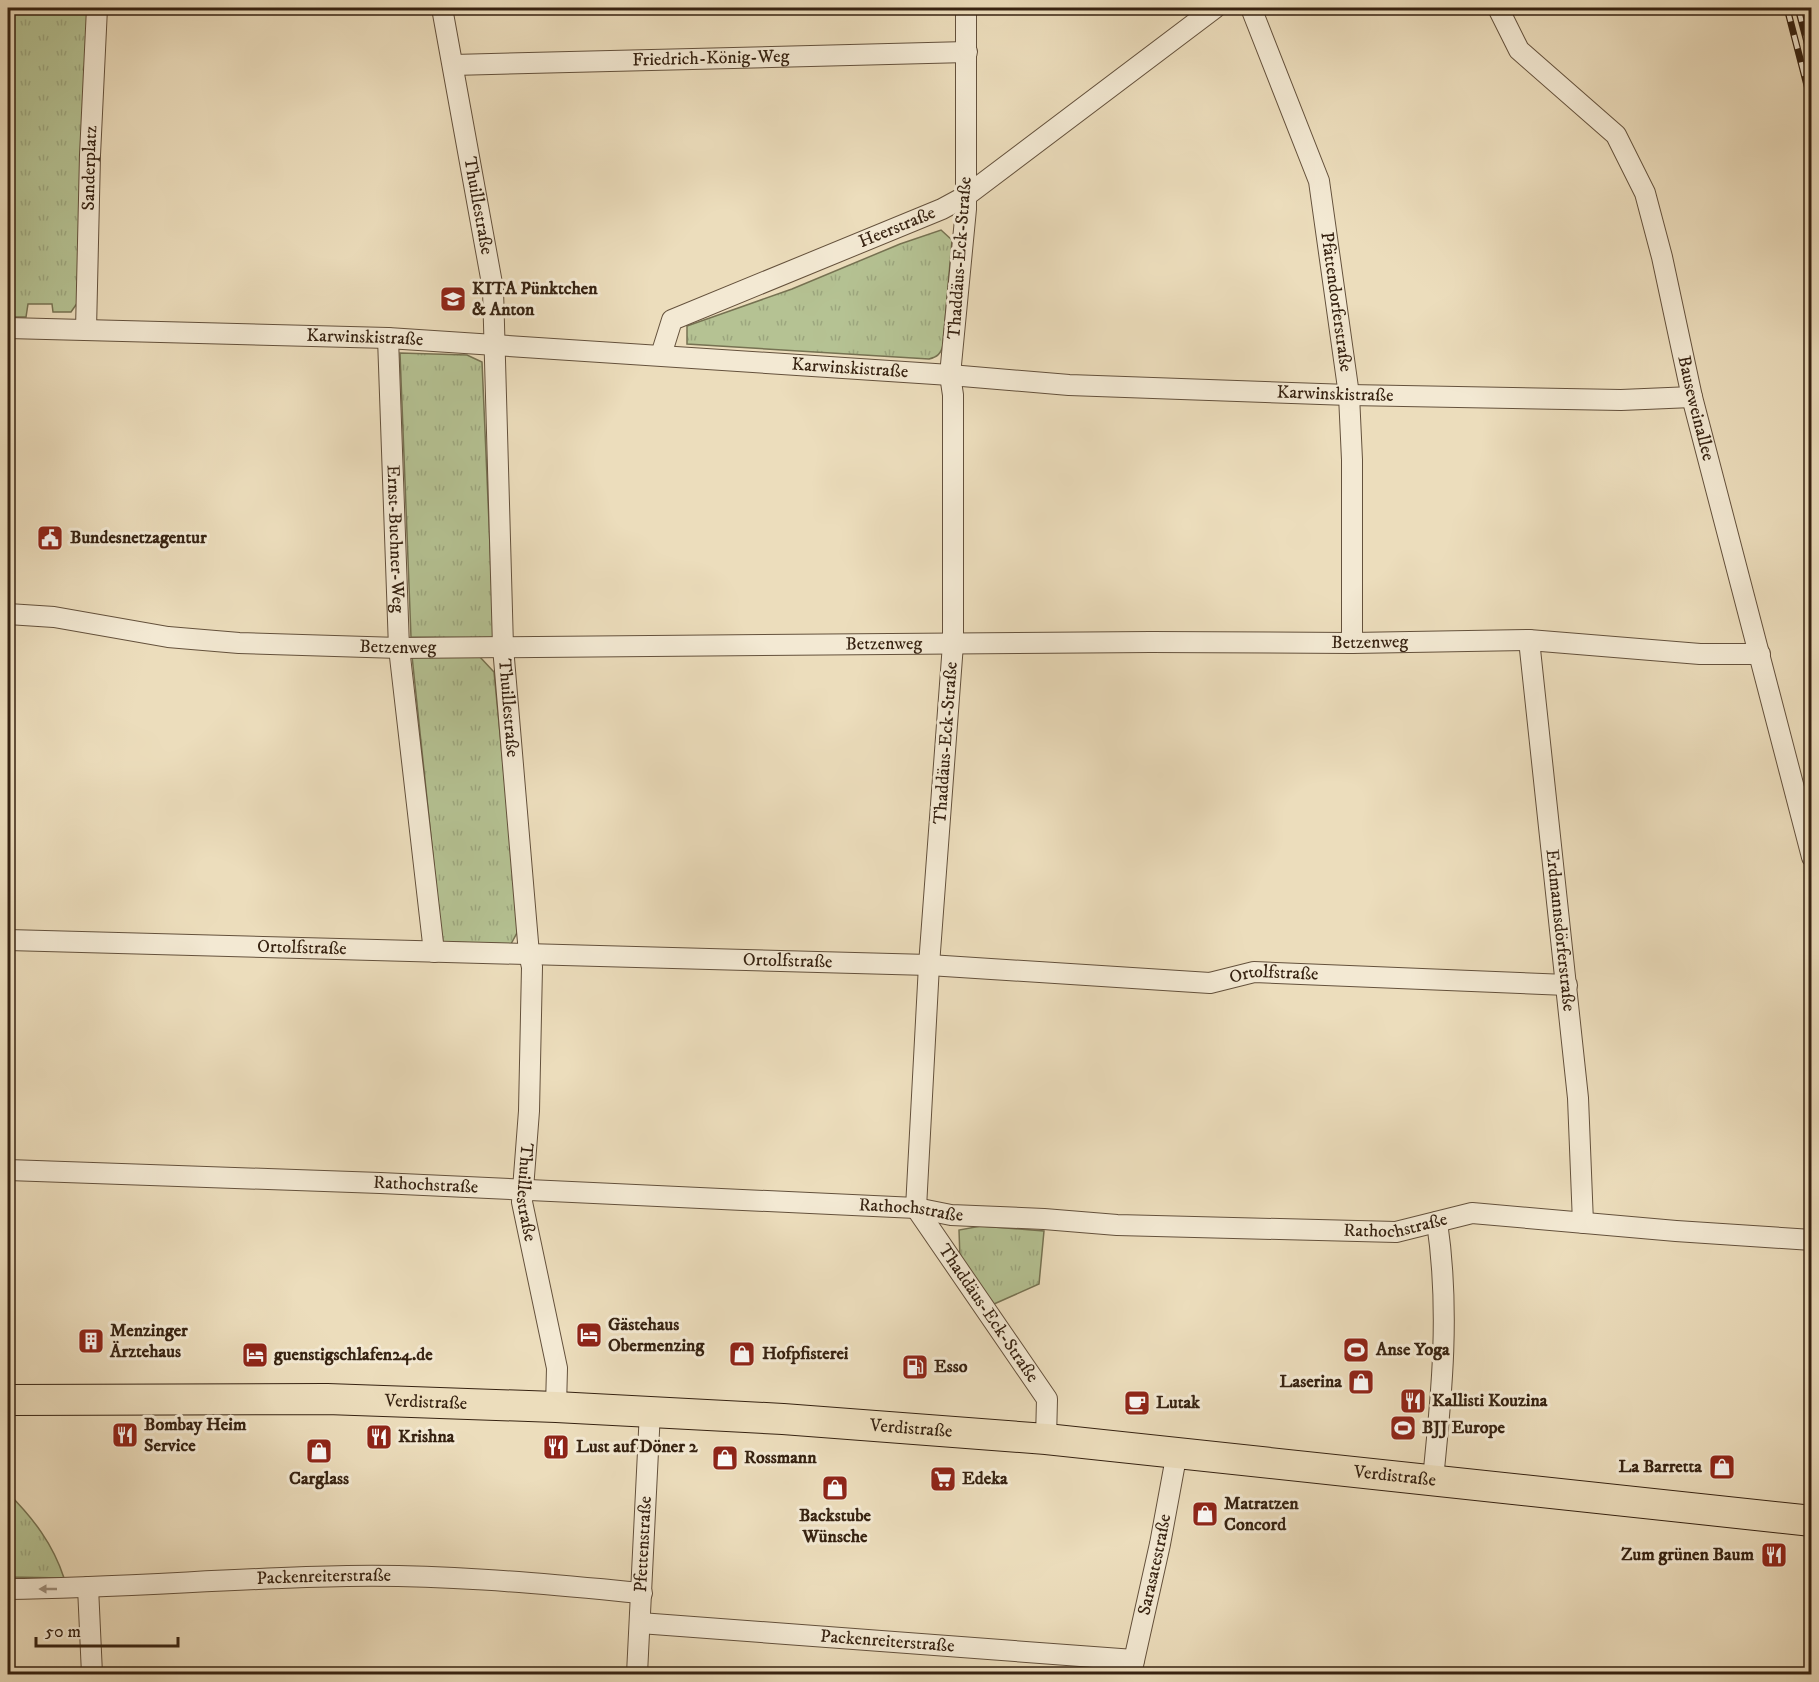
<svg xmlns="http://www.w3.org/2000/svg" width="1819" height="1682" font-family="'IM FELL DW Pica',serif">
	<defs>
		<pattern id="grass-tufts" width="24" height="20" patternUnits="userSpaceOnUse" patternTransform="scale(1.5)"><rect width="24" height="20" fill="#b5c293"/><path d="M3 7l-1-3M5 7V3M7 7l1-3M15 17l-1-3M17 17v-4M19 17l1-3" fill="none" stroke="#9ca67e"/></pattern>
	</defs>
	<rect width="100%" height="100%" fill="#ecddbc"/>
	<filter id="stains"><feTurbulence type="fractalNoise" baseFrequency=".00333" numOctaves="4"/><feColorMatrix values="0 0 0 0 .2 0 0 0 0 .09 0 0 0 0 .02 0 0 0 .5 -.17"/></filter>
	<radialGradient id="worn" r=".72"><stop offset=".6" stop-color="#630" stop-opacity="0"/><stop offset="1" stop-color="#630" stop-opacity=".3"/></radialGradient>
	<g fill="url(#grass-tufts)" stroke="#767252" stroke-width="1.5">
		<polygon points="8,8 90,8 78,302 71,312 53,312 52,304 28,304 26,317 8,317"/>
		<path d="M941,230L952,240L943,345C941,354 937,357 929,359L687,344V326L792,289L900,244Z"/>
		<polygon points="400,353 467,355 482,362 494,638 411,637"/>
		<polygon points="412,656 479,656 494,672 519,929 511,944 442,942"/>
		<polygon points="981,1226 1044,1231 1039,1284 994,1304 960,1259 959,1230"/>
		<path d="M8,1493C33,1518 53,1544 64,1578L8,1577Z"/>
	</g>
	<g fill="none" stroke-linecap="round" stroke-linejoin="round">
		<defs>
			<g id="minor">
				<path id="s1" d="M442,8L493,289L503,647L529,954L532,967L529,1111L522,1202L557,1368L556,1407"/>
				<path id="s2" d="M966,8V209L950,375L953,395V644L929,965L916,1208L1047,1399L1046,1439"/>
				<path id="s3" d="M1251,8L1319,181L1349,395L1352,460V643"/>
				<path id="s4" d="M1498,8L1519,50L1616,135L1645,193L1662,257L1692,397L1812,857"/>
				<path id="s5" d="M453,65L967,52"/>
				<path id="s6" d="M8,328L388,338L950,375L1069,385L1349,395L1621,400L1692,397"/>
				<path id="s7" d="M86,330L90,155L97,8"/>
				<path id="s8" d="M388,338L399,648L434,952"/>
				<path id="s9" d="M661,355L672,320L942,209L966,196L1215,8"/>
				<path id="s10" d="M8,614L54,617L168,637L239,643L399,648L1151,642L1352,643L1529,640L1700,654H1760"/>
				<path id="s11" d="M1529,640L1578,1098L1583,1223"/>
				<path id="s12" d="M8,940L929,965L1210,983L1254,972L1567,985"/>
				<path id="s13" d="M8,1170L380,1183L916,1208L951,1215L1044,1219L1117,1225L1396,1232L1472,1213L1676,1231L1812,1240"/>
				<path d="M1433,1479C1442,1392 1450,1309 1437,1222"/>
				<polyline points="88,1587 92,1674"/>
				<path id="s14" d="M8,1589C121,1588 234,1578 347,1576C446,1574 544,1584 642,1593"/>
				<path id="s15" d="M640,1623L1134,1660"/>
				<path id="s16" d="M637,1674L650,1411"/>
				<path id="s17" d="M1131,1674L1160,1544L1177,1452"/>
			</g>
			<g id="primary">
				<path id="s18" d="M8,1400L327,1399L556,1407L783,1419L1046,1439L1812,1521"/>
			</g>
		</defs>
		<use href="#minor" stroke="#64513c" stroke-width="22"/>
		<use href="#primary" stroke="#362211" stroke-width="32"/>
		<use href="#minor" stroke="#f3e9d3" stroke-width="20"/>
		<use href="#primary" stroke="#ecddbc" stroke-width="30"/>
		<defs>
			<g id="rail">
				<polyline points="1787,8 1812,105"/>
				<polyline points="1798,8 1812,61"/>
			</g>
		</defs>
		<use href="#rail" stroke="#362211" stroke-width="7"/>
		<use href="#rail" stroke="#f3e9d3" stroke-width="4.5" stroke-dasharray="14" stroke-linecap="butt"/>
	</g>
	<defs><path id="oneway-solid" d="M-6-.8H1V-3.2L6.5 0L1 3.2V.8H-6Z" transform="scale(1.5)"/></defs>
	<use fill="#9e8f7c" href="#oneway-solid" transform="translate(48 1589) rotate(180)"/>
	<defs>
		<symbol id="school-square" viewBox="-11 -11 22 22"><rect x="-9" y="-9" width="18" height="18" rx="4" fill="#8f2418" stroke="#f3e9d3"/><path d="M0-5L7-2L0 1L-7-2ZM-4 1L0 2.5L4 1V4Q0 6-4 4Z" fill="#fff"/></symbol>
		<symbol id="civic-square" viewBox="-11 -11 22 22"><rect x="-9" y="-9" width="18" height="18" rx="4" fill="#8f2418" stroke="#f3e9d3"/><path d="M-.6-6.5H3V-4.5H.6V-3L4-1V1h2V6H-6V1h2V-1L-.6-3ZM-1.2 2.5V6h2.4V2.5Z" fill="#fff"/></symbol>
		<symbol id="hotel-square" viewBox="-11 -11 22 22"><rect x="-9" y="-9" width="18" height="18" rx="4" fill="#8f2418" stroke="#f3e9d3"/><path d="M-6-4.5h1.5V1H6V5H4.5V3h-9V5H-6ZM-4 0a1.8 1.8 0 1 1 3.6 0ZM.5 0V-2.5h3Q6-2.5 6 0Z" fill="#fff"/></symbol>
		<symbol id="building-square" viewBox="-11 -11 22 22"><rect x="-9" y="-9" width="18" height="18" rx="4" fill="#8f2418" stroke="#f3e9d3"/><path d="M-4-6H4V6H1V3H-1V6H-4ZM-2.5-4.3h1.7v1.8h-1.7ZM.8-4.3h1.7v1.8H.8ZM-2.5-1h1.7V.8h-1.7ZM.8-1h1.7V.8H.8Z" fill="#fff"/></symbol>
		<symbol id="stadium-square" viewBox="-11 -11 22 22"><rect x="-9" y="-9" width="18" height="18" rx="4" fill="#8f2418" stroke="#f3e9d3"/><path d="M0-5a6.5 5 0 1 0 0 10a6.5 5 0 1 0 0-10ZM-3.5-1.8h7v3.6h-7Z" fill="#fff"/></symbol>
		<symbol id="shop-square" viewBox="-11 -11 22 22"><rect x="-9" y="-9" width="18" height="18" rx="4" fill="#8f2418" stroke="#f3e9d3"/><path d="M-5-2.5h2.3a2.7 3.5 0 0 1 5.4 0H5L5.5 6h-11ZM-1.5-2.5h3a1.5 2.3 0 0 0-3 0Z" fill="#fff"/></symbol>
		<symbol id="fuel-square" viewBox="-11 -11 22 22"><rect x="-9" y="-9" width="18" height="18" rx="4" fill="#8f2418" stroke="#f3e9d3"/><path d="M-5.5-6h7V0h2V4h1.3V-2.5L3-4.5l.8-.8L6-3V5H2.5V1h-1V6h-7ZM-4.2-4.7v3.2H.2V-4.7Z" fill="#fff"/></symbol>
		<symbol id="restaurant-square" viewBox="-11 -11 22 22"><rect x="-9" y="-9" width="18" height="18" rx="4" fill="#8f2418" stroke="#f3e9d3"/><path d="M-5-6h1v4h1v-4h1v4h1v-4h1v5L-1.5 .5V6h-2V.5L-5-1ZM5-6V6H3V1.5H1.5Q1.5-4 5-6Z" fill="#fff"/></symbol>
		<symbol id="cafe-square" viewBox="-11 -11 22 22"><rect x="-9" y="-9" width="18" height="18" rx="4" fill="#8f2418" stroke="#f3e9d3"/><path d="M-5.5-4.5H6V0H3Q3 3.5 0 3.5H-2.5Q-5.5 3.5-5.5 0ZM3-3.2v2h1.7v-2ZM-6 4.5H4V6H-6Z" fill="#fff"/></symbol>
		<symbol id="supermarket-square" viewBox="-11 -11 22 22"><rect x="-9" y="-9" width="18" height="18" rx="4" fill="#8f2418" stroke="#f3e9d3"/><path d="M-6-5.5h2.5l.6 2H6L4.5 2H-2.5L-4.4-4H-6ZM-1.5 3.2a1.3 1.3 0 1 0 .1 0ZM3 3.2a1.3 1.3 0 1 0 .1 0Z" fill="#fff"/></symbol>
	</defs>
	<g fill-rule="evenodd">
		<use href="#school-square" x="438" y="284" width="30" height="30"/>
		<use href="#civic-square" x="35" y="523" width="30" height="30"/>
		<use href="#hotel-square" x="574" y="1320" width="30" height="30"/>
		<use href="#building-square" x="76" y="1326" width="30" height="30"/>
		<use href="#stadium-square" x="1341" y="1335" width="30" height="30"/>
		<use href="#shop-square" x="727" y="1339" width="30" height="30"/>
		<use href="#hotel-square" x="240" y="1340" width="30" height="30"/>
		<use href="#fuel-square" x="900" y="1352" width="30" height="30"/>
		<use href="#shop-square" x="1346" y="1367" width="30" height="30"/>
		<use href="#restaurant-square" x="1398" y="1386" width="30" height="30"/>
		<use href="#cafe-square" x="1122" y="1388" width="30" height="30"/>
		<use href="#stadium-square" x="1388" y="1413" width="30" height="30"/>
		<use href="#restaurant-square" x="110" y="1420" width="30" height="30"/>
		<use href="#restaurant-square" x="364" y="1422" width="30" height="30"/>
		<use href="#restaurant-square" x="541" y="1432" width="30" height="30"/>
		<use href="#shop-square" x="304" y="1436" width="30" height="30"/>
		<use href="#shop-square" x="710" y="1443" width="30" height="30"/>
		<use href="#shop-square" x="1707" y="1452" width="30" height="30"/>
		<use href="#supermarket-square" x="928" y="1464" width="30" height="30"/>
		<use href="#shop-square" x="820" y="1473" width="30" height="30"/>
		<use href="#shop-square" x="1190" y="1499" width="30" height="30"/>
		<use href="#restaurant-square" x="1759" y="1540" width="30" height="30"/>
	</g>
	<g text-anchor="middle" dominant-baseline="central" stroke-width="6" stroke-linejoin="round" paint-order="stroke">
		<g font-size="18" fill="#362211" stroke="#f3e9d3">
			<text stroke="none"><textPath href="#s5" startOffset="258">Friedrich-König-Weg</textPath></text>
			<text stroke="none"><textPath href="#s7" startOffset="162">Sanderplatz</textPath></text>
			<text stroke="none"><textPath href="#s1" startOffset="201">Thuillestraße</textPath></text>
			<text stroke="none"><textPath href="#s9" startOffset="280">Heerstraße</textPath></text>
			<text transform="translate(960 258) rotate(-86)">Thaddäus-Eck-Straße</text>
			<text stroke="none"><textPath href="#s3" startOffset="308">Pfättendorferstraße</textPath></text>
			<text stroke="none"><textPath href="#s6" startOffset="357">Karwinskistraße</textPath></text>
			<text stroke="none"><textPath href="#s6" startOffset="843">Karwinskistraße</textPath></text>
			<text stroke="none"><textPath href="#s6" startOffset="1329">Karwinskistraße</textPath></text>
			<text stroke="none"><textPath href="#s4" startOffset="462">Bauseweinallee</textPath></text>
			<text stroke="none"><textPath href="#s8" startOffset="201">Ernst-Buchner-Weg</textPath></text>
			<text stroke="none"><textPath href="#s10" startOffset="1364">Betzenweg</textPath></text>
			<text stroke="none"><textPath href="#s10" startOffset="878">Betzenweg</textPath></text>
			<text stroke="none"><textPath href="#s10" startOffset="392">Betzenweg</textPath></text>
			<text stroke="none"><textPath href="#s1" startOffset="705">Thuillestraße</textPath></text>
			<text transform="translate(946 743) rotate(-86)">Thaddäus-Eck-Straße</text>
			<text stroke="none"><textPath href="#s11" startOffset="292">Erdmannsdörferstraße</textPath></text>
			<text stroke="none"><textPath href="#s12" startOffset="294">Ortolfstraße</textPath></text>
			<text stroke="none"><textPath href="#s12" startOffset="780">Ortolfstraße</textPath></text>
			<text stroke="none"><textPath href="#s12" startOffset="1268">Ortolfstraße</textPath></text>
			<text stroke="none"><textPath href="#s13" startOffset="418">Rathochstraße</textPath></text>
			<text stroke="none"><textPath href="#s1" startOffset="1191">Thuillestraße</textPath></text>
			<text stroke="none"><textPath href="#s13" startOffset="904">Rathochstraße</textPath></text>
			<text stroke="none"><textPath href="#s13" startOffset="1390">Rathochstraße</textPath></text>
			<text stroke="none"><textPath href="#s2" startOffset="1330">Thaddäus-Eck-Straße</textPath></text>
			<text stroke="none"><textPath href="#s18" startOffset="418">Verdistraße</textPath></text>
			<text stroke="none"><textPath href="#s18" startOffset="904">Verdistraße</textPath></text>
			<text stroke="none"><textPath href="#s18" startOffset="1390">Verdistraße</textPath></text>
			<text stroke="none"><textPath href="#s16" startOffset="130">Pfettenstraße</textPath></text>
			<text stroke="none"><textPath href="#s17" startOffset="112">Sarasatestraße</textPath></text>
			<text stroke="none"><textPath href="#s14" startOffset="316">Packenreiterstraße</textPath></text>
			<text stroke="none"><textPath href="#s15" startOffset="248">Packenreiterstraße</textPath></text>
		</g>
		<g font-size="18" font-weight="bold" fill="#362211" stroke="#f3e9d3" text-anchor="start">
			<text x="472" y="289">KITA Pünktchen<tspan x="472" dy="21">&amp; Anton</tspan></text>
			<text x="70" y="538">Bundesnetzagentur</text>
			<text x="608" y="1325">Gästehaus<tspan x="608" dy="21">Obermenzing</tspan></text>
			<text x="110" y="1331">Menzinger<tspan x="110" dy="21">Ärztehaus</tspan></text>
			<text x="1376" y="1350">Anse Yoga</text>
			<text x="762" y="1354">Hofpfisterei</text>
			<text x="274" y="1355">guenstigschlafen24.de</text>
			<text x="934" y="1367">Esso</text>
			<text x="1342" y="1382" text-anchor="end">Laserina</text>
			<text x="1432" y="1401">Kallisti Kouzina</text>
			<text x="1156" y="1403">Lutak</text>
			<text x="144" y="1425">Bombay Heim<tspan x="144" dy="21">Service</tspan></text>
			<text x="1422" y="1428">BJJ Europe</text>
			<text x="398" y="1437">Krishna</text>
			<text x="576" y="1447">Lust auf Döner 2</text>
			<text x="744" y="1458">Rossmann</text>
			<text x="1702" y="1467" text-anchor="end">La Barretta</text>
			<text x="319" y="1479" text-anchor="middle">Carglass</text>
			<text x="962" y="1479">Edeka</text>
			<text x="1224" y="1504">Matratzen<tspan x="1224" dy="21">Concord</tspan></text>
			<text x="835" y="1516" text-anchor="middle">Backstube<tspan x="835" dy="21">Wünsche</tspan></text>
			<text x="1754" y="1555" text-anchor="end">Zum grünen Baum</text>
		</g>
	</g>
	<rect width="1819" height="1682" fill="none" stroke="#ecddbc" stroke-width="30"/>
	<rect x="9" y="9" width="1801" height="1664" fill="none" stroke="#362211" stroke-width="3"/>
	<rect x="15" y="15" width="1789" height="1652" fill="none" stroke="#362211" stroke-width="1.5"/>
	<path d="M36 1637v9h142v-9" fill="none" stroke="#362211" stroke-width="3"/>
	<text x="45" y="1637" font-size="18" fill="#362211" stroke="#f3e9d3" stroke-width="4.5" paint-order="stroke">50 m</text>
	<rect width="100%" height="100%" filter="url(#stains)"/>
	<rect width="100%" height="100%" fill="url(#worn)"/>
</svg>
